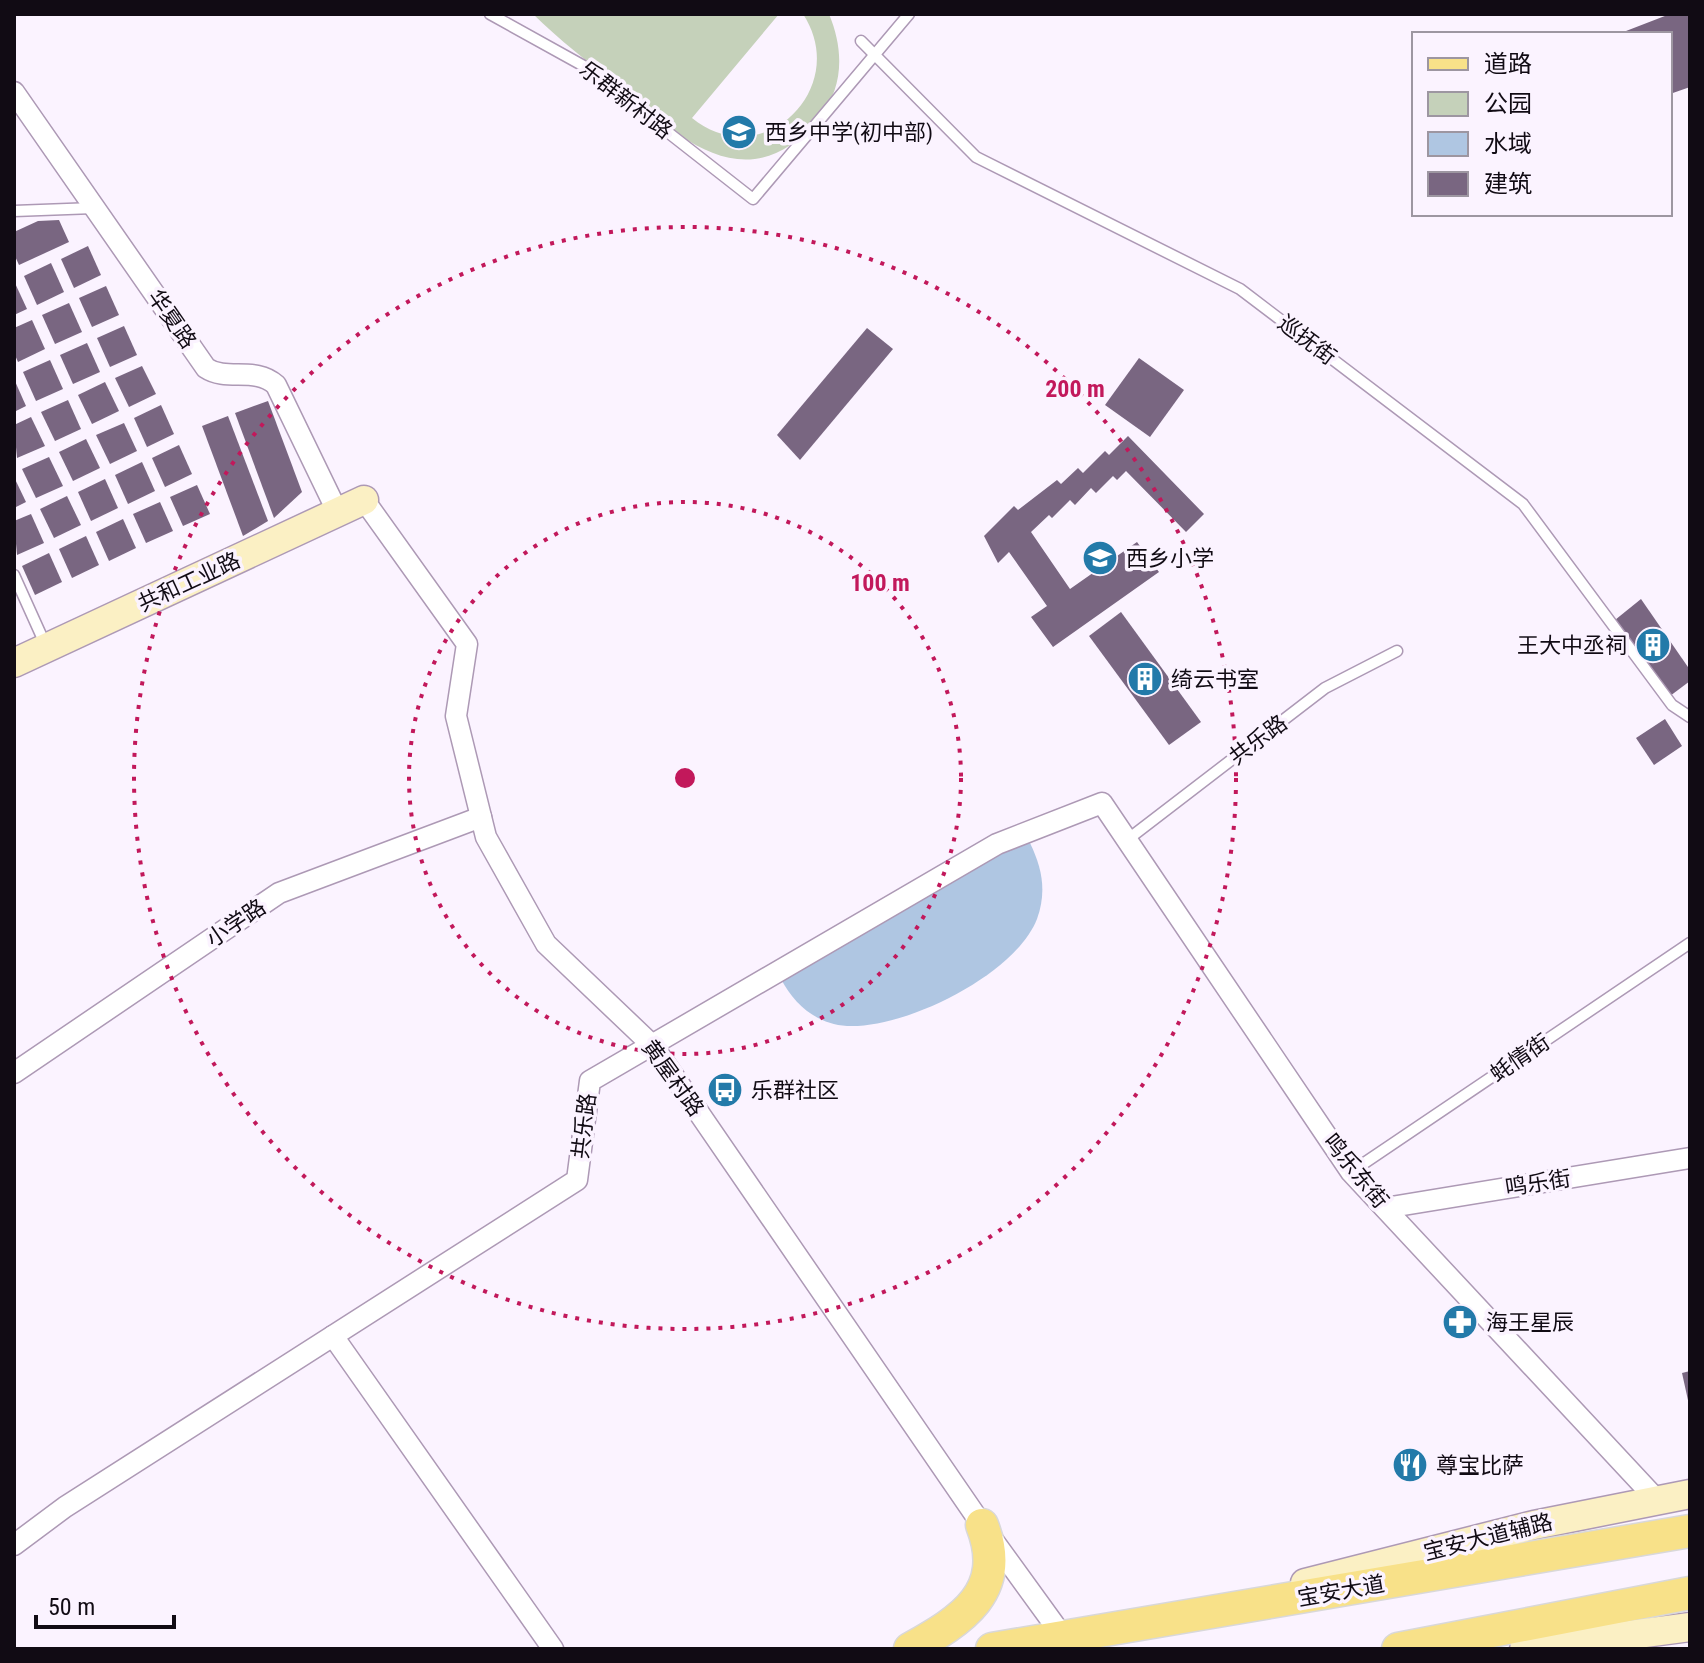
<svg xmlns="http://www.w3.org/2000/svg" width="1704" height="1663" font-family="'Roboto Condensed','Noto Sans SC',sans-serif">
	<rect width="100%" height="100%" fill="#fbf3ff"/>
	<path fill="#c5d1ba" d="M533,14H779L692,118C761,175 852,89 803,14H829C844,50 844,87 819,118C748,204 680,138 617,86C589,62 559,40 533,14Z"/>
	<path fill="#afc6e2" d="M1030,843C1042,868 1047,891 1037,919C1015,975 905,1029 847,1026C816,1024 794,1004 781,979L1004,851Z"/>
	<g fill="#796681">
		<polygon points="1670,14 1690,14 1690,87 1670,94 1670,34 1627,34 1626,31"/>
		<polygon points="59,220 69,242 19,265 14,254 14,232 38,221"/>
		<polygon points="88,246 101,275 74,288 61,259"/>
		<polygon points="51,263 64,292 37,305 24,276"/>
		<polygon points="14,281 27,309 14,315"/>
		<polygon points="106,286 119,315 92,327 79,298"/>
		<polygon points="69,303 82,332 55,344 42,315"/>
		<polygon points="32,320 45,349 18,362 14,353 14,328"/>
		<polygon points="124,326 137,355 110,367 97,338"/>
		<polygon points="867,328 893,349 800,460 777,435"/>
		<polygon points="87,343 100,372 73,384 60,355"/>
		<polygon points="1139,358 1184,390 1150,437 1105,405"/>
		<polygon points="50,360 63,389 36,401 23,372"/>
		<polygon points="142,366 156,394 129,407 115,378"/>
		<polygon points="14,379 26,406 14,412"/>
		<polygon points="105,382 119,411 92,424 78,395"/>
		<polygon points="68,400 81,429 55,441 41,412"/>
		<polygon points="268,401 302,492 274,518 235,413"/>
		<polygon points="161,405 174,434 147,447 134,418"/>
		<polygon points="228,416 268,521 243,536 202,426"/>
		<polygon points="31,417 45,446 17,458 14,425"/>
		<polygon points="124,423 137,451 110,464 96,435"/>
		<polygon points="1128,436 1204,514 1186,532 1126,471 1117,480 1113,476 1096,493 1091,488 1075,505 1070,500 1052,518 1049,515 1031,532 1070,589 1137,542 1159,572 1053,647 1031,617 1047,606 1009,552 998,563 984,536 1014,506 1018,510 1057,480 1061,484 1078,468 1083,473 1105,451 1109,455"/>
		<polygon points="86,439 100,468 73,481 59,452"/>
		<polygon points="179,445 192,474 165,487 152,458"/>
		<polygon points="49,457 63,486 36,498 22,469"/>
		<polygon points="142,462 155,491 128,504 115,475"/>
		<polygon points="14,477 26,502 14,508"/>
		<polygon points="105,479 118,508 91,521 78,492"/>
		<polygon points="197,485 210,514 183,526 170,497"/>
		<polygon points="67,496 81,525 54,538 40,509"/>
		<polygon points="160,502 173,531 146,543 133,514"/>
		<polygon points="31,514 44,543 17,555 14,521"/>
		<polygon points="123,519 136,548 109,561 96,532"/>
		<polygon points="86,536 99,565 72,578 59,549"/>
		<polygon points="49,553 62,582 35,595 22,566"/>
		<polygon points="1641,599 1690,670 1690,681 1670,696 1615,620"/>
		<polygon points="1121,612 1201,722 1169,745 1089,636"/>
		<polygon points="1665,719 1682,746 1654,765 1636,738"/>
		<polygon points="1690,1371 1690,1404 1689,1405 1682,1373"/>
	</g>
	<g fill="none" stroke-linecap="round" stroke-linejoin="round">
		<defs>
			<g id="lane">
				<polyline points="490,14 582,65 753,199 909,14"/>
				<polyline points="861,41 976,157 1240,289 1523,504 1672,705 1690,717"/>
				<polyline points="14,211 94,208"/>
				<polyline points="14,575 46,646"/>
				<polyline points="1127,840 1325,688 1397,651"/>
				<polyline points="1351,1172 1690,943"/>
			</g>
			<g id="street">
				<path d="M14,92L206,368C227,382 255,366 276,385L338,513"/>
				<polyline points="364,500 467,644 456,716 486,837 546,944 653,1046 982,1525 1064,1638"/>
				<polyline points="14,1073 279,893 481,817"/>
				<polyline points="1385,1208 1690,1158"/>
				<polyline points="333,1336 553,1649"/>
				<polyline points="14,1545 65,1507 577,1180 590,1081 997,844 1102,803 1351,1172 1657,1500"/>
			</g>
			<g id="secondary">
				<polyline points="14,663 364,500"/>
				<polyline points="1305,1583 1534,1525 1690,1494"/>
				<polyline points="1524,1649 1690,1627"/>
			</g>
			<g id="primary">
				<path d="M910,1649C962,1620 1008,1592 982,1525"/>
				<polyline points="992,1649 1690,1531"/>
				<polyline points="1398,1649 1690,1593"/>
			</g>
		</defs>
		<use href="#lane" stroke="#ad99b5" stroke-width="13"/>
		<use href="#street" stroke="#ad99b5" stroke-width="23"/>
		<use href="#secondary" stroke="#ad99b5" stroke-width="31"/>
		<use href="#primary" stroke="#d9d8d9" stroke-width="35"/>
		<use href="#lane" stroke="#fff" stroke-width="10"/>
		<use href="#street" stroke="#fff" stroke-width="20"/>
		<use href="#secondary" stroke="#fbf0c4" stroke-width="28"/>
		<use href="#primary" stroke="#f8e189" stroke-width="32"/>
	</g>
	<g fill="none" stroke="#c2185b" stroke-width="4" stroke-dasharray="4 8">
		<circle cx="685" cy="778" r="276"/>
		<circle cx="685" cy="778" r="551"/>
	</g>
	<defs>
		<symbol id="school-disc" viewBox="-11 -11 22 22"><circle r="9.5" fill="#237aa9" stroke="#fbf3ff"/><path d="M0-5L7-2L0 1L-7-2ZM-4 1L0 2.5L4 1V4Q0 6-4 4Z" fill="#fff"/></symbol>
		<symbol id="building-disc" viewBox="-11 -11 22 22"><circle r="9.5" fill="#237aa9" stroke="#fbf3ff"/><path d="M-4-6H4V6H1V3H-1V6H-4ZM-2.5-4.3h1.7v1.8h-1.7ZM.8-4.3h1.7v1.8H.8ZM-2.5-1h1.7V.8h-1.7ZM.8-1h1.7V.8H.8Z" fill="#fff"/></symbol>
		<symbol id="bus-disc" viewBox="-11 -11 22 22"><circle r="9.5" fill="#237aa9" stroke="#fbf3ff"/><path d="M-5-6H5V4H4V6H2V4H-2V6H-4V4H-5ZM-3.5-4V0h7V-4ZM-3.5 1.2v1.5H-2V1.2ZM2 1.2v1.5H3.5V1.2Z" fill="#fff"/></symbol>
		<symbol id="pharmacy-disc" viewBox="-11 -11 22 22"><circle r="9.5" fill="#237aa9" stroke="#fbf3ff"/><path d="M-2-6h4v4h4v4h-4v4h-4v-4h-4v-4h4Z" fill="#fff"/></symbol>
		<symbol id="restaurant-disc" viewBox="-11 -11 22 22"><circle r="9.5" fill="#237aa9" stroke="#fbf3ff"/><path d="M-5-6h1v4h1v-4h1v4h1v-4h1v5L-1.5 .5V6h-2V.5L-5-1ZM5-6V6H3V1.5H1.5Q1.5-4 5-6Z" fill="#fff"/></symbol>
	</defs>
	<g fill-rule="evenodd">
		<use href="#school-disc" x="719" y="112" width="40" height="40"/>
		<use href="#school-disc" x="1080" y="538" width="40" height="40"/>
		<use href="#building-disc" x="1633" y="625" width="40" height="40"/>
		<use href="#building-disc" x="1125" y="659" width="40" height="40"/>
		<use href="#bus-disc" x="705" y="1070" width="40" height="40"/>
		<use href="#pharmacy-disc" x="1440" y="1302" width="40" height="40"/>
		<use href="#restaurant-disc" x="1390" y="1445" width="40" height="40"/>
	</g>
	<g text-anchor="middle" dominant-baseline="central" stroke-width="7" stroke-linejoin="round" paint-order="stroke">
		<g font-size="22" fill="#110b14" stroke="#fbf3ff">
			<text transform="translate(626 100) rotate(38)">乐群新村路</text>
			<text transform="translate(172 319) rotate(55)">华夏路</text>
			<text transform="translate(1307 340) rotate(37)">巡抚街</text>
			<text transform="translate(189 582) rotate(-25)">共和工业路</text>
			<text transform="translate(1258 740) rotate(-37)">共乐路</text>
			<text transform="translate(236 923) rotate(-34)">小学路</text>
			<text transform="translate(1520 1058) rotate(-34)">蚝情街</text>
			<text transform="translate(673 1078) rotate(54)">黄屋村路</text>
			<text transform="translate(584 1126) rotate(-83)">共乐路</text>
			<text transform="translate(1356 1171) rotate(51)">鸣乐东街</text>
			<text transform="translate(1538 1183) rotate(-9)">鸣乐街</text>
			<text transform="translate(1488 1537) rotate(-14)">宝安大道辅路</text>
			<text transform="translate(1341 1591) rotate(-10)">宝安大道</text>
		</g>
		<g font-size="22" fill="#110b14" stroke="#fbf3ff" text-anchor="start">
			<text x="765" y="132">西乡中学(初中部)</text>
			<text x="1126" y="558">西乡小学</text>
			<text x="1627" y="645" text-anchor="end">王大中丞祠</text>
			<text x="1171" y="679">绮云书室</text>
			<text x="751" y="1090">乐群社区</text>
			<text x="1486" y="1322">海王星辰</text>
			<text x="1436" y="1465">尊宝比萨</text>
		</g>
	</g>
	<circle cx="685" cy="778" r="12" fill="#c2185b" stroke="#fbf3ff" stroke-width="4"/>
	<g font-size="24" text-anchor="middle" font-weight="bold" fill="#c2185b" stroke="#fbf3ff" stroke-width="7" stroke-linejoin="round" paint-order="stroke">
		<text x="1075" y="397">200 m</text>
		<text x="880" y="591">100 m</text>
	</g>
	<rect width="1704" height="1663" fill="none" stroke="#110b14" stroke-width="32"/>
	<rect x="1412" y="32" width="260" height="184" fill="#fbf3ff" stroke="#9d96a1" stroke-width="2"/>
	<rect x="1428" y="58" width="40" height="12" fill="#f8e189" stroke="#9d96a1" stroke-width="2"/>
	<text x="1484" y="72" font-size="24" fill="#110b14">道路</text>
	<rect x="1428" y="92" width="40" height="24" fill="#c5d1ba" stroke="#9d96a1" stroke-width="2"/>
	<text x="1484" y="112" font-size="24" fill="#110b14">公园</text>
	<rect x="1428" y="132" width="40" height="24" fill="#afc6e2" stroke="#9d96a1" stroke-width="2"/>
	<text x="1484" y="152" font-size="24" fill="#110b14">水域</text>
	<rect x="1428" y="172" width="40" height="24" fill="#796681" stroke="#9d96a1" stroke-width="2"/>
	<text x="1484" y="192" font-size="24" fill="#110b14">建筑</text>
	<path d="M36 1615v12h138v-12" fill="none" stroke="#110b14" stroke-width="4"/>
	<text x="48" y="1615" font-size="24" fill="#110b14" stroke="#fbf3ff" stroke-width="6" paint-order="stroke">50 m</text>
</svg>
